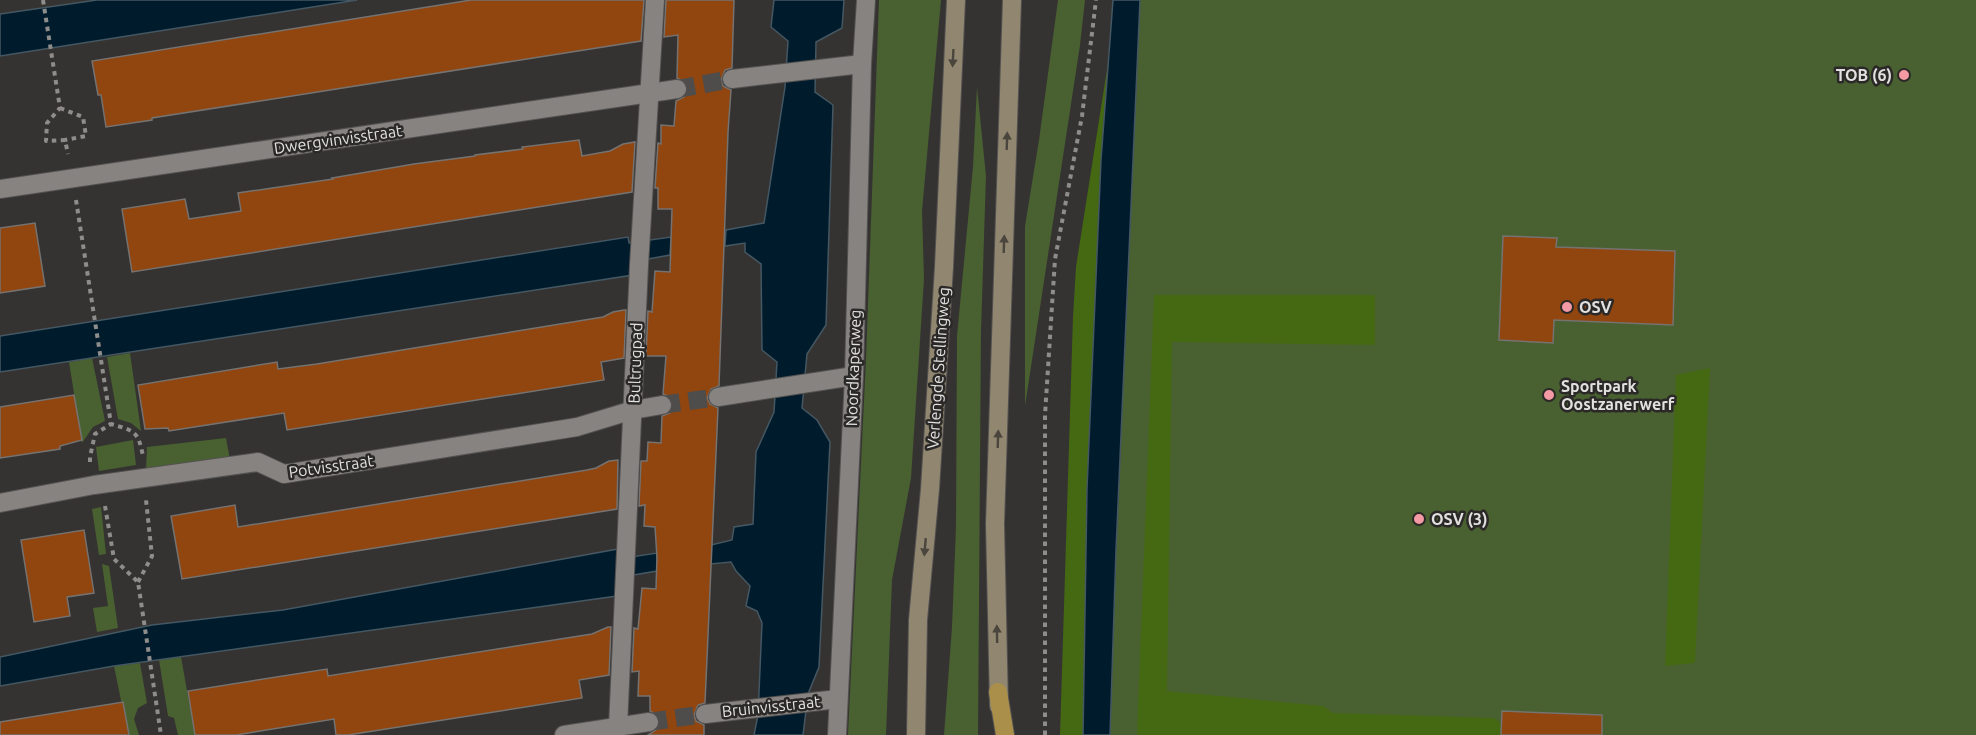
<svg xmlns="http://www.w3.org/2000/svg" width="1976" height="735" font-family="Ubuntu,sans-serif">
	<rect width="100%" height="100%" fill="#353331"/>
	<g fill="#496031">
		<polygon points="879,0 941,0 922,211 924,279 911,478 892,580 886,735 848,735 866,359"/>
		<polygon points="1058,0 1085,0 1080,45 1025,406 1025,226 1039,140"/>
		<polygon points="1140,0 1976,0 1976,735 1110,735 1116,550"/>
		<polygon points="977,87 986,176 981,331 978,735 944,735 952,627 956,527 957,336 973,167"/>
		<polygon points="130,353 141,431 131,423 118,419 107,357"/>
		<polygon points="92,358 105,421 93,427 82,443 69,362"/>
		<polygon points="226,438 230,460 146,471 147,447"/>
		<polygon points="133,440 136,465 99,471 96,447"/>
		<polygon points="101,507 106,554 99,555 92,509"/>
		<polygon points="102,564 109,566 118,628 97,632 93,608 108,606"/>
		<polygon points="181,657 195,735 178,735 174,718 168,716 159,660"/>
		<polygon points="140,663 147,703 138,708 134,719 139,735 128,735 114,666"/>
	</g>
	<g fill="#456912">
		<path d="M1111,44C1092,274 1087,504 1083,735H1060L1073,317L1076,267Z"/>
		<polygon points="1154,295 1375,295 1375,345 1172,342 1167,691 1323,706 1333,713 1494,718 1501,723 1501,735 1137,735"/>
		<polygon points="1710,368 1695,663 1665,666 1676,375"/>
	</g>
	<g fill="#001c2c" stroke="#445762" stroke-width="1.5">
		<polygon points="97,0 357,0 0,56 0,14"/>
		<polygon points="774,0 844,0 842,28 816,42 815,92 833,105 826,325 807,354 802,408 817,420 830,442 819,667 808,694 803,735 754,735 758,715 762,623 757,611 746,606 750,586 736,571 731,562 710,564 711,545 732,540 734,527 753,524 756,452 774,412 777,362 762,350 761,264 745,252 745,243 725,246 726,230 764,223 785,87 788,41 771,27"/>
		<polygon points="1113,0 1140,0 1116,550 1110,735 1083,735 1087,489 1101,160"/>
		<polygon points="628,237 629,243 671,237 670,255 631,262 633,275 0,372 0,336"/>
		<polygon points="618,549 618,559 657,553 657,571 616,578 617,596 114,666 0,686 0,657 152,625 283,610"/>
	</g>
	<g fill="#91450f" stroke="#757270" stroke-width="1.5">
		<polygon points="471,0 644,0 641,41 152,118 152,120 106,127 101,95 98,95 92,61"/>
		<polygon points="666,0 734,0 732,68 725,70 721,80 723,86 731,90 728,132 719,386 711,389 707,398 710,404 718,408 705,703 698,705 694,715 696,721 704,725 704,735 648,735 656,730 660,726 660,720 657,715 650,711 650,696 638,696 639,671 632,672 634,628 638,629 642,588 656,589 657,557 655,527 644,526 645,505 639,506 641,461 647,461 648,442 661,443 662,416 670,413 673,404 670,397 663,394 666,356 646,356 648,311 652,312 655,271 670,272 672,209 658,209 658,188 655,188 658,143 661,144 661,125 674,126 676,101 684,97 688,88 685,82 677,78 678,35 664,37"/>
		<polygon points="579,140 582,156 610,151 623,144 635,142 632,192 132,272 122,209 185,199 189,219 241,211 238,193 333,179 332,178 414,164 475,156 475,155 523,149 522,147"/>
		<polygon points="35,223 45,286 0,293 0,228"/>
		<polygon points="1503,236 1557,238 1556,247 1675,251 1673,325 1554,320 1553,343 1499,340"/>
		<polygon points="624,310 626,310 624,358 601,362 604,380 287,430 284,413 169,431 168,428 145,429 138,385 277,362 278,369 317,364 603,317 613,312"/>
		<polygon points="74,395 82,440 60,446 60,449 0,458 0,407"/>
		<polygon points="618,460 617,509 182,579 171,516 235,505 238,527 587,470 596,468 609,461"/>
		<polygon points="84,530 94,593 67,597 70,616 34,622 21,540"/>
		<polygon points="608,627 611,627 609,675 579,680 582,698 348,735 336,735 334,719 236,735 195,735 188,691 327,669 328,676 592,634"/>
		<polygon points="123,702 129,735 0,735 0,722"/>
		<polygon points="1502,711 1602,715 1602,735 1501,735"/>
	</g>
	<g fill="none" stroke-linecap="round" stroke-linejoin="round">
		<g stroke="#4f4d4b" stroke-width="18" stroke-dasharray="18 9" stroke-linecap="butt">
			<polyline points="677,89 732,79"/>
			<polyline points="662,405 718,397"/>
			<polyline points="649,722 705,714"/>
		</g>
		<defs>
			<g id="street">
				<polyline points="732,79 862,64"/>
				<polyline points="0,189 677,89"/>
				<polyline points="718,397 854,376"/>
				<polyline points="0,503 94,485 258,462 284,474 577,427 633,410 662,405"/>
				<polyline points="705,714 838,699"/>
				<polyline points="618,727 639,265 655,0"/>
				<polyline points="564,735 649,722"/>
				<polyline points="837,735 854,376 862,64 866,0"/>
			</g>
			<g id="secondary">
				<polyline points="999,706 995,524 1012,0"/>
				<polyline points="916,735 918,620 930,489 944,267 956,0"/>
			</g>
			<polyline id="highway" points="998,692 1005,735"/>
		</defs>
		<use href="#street" stroke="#545251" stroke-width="20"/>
		<use href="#secondary" stroke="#545251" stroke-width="20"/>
		<use href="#highway" stroke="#545251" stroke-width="20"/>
		<g stroke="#8f8d8c" stroke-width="4" stroke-dasharray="4.5 4.5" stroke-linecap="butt">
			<polyline points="43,0 60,108 47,123 46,141 65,140 68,154"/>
			<polyline points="60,108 83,117 86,136 65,140"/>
			<path d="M76,200L111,424C135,431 138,431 143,456"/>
			<polyline points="90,462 90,457 95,434 111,424"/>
			<polyline points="105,506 114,559 138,582 161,735"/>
			<polyline points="138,582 152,556 146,500"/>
			<polyline points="1045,735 1045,415 1055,259 1082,116 1096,0"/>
		</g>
		<use href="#street" stroke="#868381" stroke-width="18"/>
		<use href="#secondary" stroke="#918771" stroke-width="18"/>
		<use href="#highway" stroke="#aa8f4b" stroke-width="18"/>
	</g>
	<defs><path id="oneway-solid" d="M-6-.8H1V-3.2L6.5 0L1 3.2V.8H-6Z" transform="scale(1.5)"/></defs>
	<g fill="#4a453d">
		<use href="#oneway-solid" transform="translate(953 58) rotate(93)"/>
		<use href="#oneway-solid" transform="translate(1007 141) rotate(-88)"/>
		<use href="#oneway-solid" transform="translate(1004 244) rotate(-88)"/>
		<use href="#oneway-solid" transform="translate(998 439) rotate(-88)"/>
		<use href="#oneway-solid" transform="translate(925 547) rotate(95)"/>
		<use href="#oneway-solid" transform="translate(997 634) rotate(-91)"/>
	</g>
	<g fill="#f49aa4" stroke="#2b2927" stroke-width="2">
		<circle cx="1904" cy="75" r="6"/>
		<circle cx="1567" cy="307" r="6"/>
		<circle cx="1549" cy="395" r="6"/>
		<circle cx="1419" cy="519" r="6"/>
	</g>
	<g text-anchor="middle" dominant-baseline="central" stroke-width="5" stroke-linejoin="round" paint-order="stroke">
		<g font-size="16" font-weight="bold" fill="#e2e1e0" stroke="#2b2927" text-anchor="start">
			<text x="1892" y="75" text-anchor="end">TOB (6)</text>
			<text x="1579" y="307">OSV</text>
			<text x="1561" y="386">Sportpark<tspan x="1561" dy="18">Oostzanerwerf</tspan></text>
			<text x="1431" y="519">OSV (3)</text>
		</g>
		<g font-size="16" fill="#e2e1e0" stroke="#2b2927">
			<text transform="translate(338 139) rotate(-8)">Dwergvinvisstraat</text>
			<text transform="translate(635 363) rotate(-88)">Bultrugpad</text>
			<text transform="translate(853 368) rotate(-88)">Noordkaperweg</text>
			<text transform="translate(938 368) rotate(-86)">Verlengde Stellingweg</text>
			<text transform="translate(331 466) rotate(-8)">Potvisstraat</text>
			<text transform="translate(771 706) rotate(-6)">Bruinvisstraat</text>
		</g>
	</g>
</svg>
